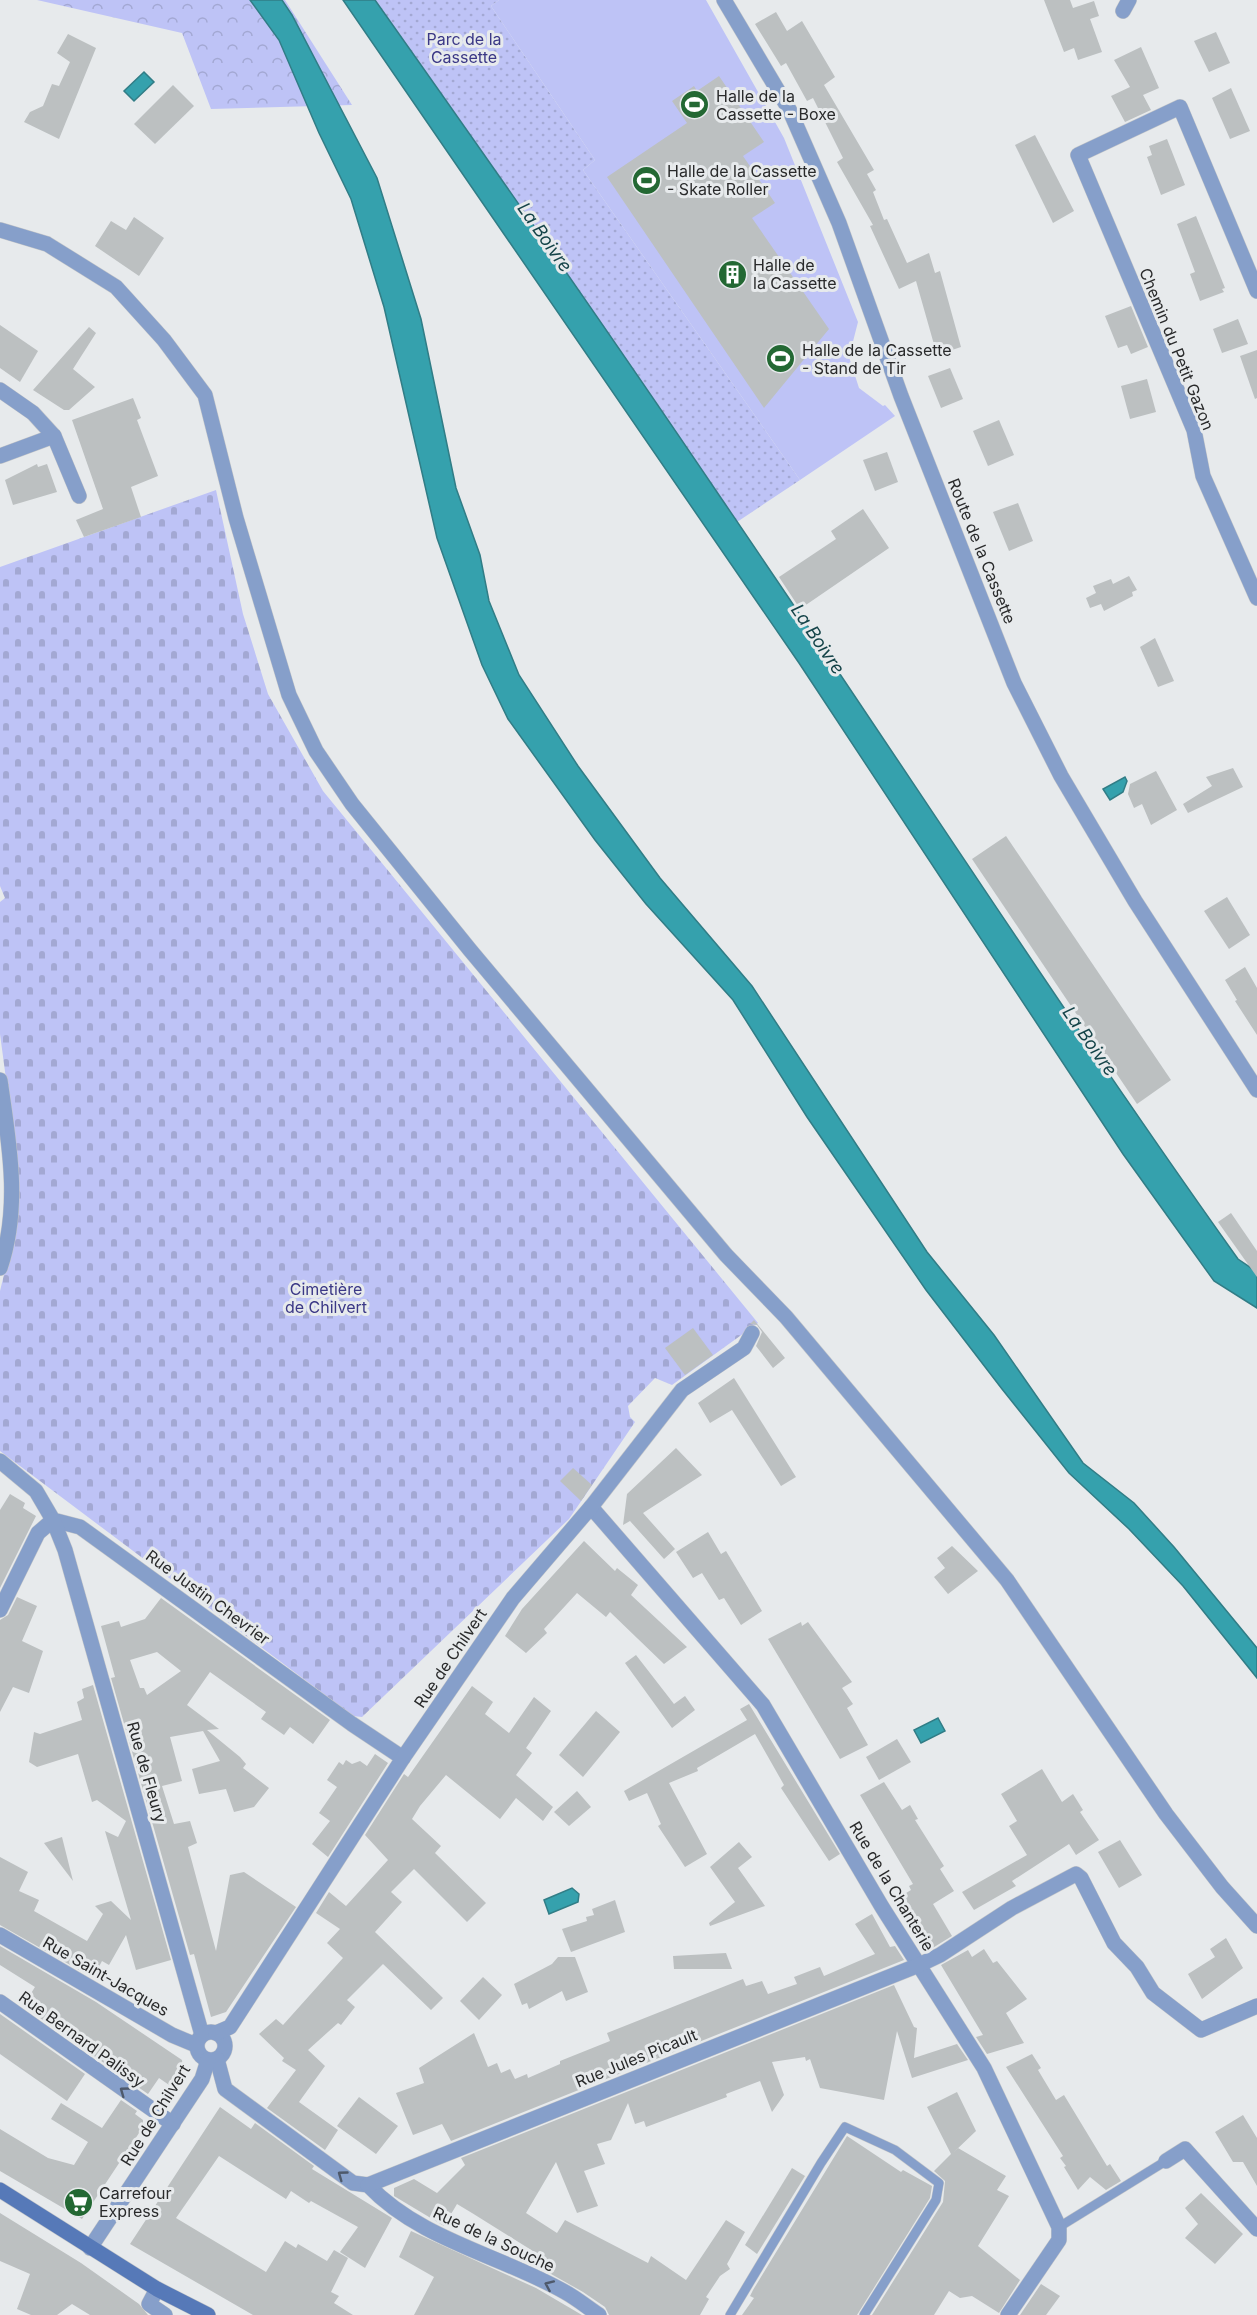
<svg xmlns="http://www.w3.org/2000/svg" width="1257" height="2315" font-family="Inter,sans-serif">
	<defs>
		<pattern id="forest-crowns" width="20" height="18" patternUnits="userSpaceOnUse" patternTransform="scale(1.5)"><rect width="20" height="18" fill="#bec3f6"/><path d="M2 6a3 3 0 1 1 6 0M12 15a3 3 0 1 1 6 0" fill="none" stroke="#a3a8d3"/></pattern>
		<pattern id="cemetery-stones" width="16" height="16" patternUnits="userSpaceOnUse" patternTransform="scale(1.5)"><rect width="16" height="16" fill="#bec3f6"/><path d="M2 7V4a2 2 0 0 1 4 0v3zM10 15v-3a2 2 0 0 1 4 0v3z" fill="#a3a8d3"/></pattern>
		<pattern id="park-dots" width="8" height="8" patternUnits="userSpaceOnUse" patternTransform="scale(1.5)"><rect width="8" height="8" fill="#bec3f6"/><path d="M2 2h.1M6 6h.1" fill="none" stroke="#a3a8d3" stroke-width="1.8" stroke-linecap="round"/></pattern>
	</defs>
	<rect width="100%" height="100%" fill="#e7eaec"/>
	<polygon fill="url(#forest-crowns)" points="37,0 285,0 352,105 211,109 182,33"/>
	<polygon fill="url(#cemetery-stones)" points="216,490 243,614 268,694 323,791 758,1323 672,1385 655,1378 628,1406 630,1417 635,1422 569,1519 362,1717 353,1716 0,1451 0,1291 9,1254 6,1079 0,1034 0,902 5,898 0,886 0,567"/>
	<polygon fill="url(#park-dots)" points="375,0 499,0 491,6 595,160 583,170 800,480 737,522"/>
	<polygon fill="#bec3f6" points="499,0 706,0 784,138 858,322 849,357 859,388 883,406 885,405 895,416 800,480 583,170 595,160 491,6"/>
	<g fill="#35a1ad" stroke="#317d86" stroke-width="1.5">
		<polygon points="250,0 282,0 292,15 377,178 421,319 456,488 480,555 489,601 519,675 578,766 660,878 752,986 927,1252 994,1335 1083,1463 1134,1503 1174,1547 1257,1648 1257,1678 1183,1586 1129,1529 1069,1473 1002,1389 926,1290 807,1117 733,1000 646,904 595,840 508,719 482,665 437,538 384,307 351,199 319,133 279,40"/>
		<path d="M343,0H375C492,165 608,331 721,498C894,751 1060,1009 1238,1259L1257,1272V1308L1214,1281L1123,1154L799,663Z"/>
		<polygon points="144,72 154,82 134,101 124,91"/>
		<polygon points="1125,777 1127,781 1123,792 1110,800 1103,789"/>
		<polygon points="938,1718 945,1731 921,1743 914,1730"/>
		<polygon points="572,1888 579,1894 578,1902 549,1914 544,1900"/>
	</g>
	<g fill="#bcc0c1" fill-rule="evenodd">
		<polygon points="1044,0 1070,0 1073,8 1094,1 1099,16 1090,19 1102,52 1078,60 1074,48 1064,52"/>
		<polygon points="776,12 787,31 802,21 835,77 824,85 874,170 867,174 876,190 873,192 884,220 887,219 907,263 929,253 935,273 940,271 961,347 937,355 916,281 899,289 870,226 873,225 837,162 843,158 813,98 807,101 786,63 781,66 755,24"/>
		<polygon points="1216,32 1230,63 1209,72 1194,41"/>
		<polygon points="68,34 96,48 59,139 24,122 30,112 43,106 52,84 59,86 70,62 57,53"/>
		<polygon points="1141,47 1159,88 1143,95 1151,110 1125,122 1111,96 1130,87 1114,60"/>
		<polygon points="719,76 764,142 743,156 775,203 752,218 829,329 764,408 607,177 687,123 672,101 694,86 697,91"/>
		<polygon points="173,85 194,106 155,144 134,124"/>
		<polygon points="1231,88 1250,131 1230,139 1212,98"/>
		<polygon points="1035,135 1074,211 1053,223 1015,145"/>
		<polygon points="1167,139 1185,185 1161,195 1147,157 1152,155 1149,146"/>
		<polygon points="1196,216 1225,288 1222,289 1224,292 1200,301 1190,274 1195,272 1177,224"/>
		<polygon points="134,217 164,238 139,276 95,246 111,221 126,230"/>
		<polygon points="1131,306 1148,347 1131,354 1127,345 1118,348 1105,316"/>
		<polygon points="1238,319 1248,344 1222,353 1213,329"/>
		<polygon points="0,325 38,351 20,382 0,368"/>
		<polygon points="89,327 96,333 73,369 95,387 69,410 64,410 33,390"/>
		<polygon points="1257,350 1257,398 1255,399 1240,356"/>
		<polygon points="950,368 963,399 941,408 928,376"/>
		<polygon points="1147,379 1156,412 1130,419 1121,386"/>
		<polygon points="133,398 141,418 137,420 158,476 131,487 141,517 84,537 76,520 103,509 72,420"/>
		<polygon points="999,420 1014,455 988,466 973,431"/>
		<polygon points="887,452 898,482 875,491 863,460"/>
		<polygon points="37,464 38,467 47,464 57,492 13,505 5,480"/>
		<polygon points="1018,503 1033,541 1009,551 993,512"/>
		<polygon points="863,509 889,548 800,609 779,577 836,539 831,531"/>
		<polygon points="1129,576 1137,590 1132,592 1133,596 1104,611 1101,604 1090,608 1086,598 1096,593 1093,586 1111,579 1113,584"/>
		<polygon points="1155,638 1174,681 1158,687 1140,647"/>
		<polygon points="1233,768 1243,787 1188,813 1183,804 1212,786 1206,777"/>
		<polygon points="1156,771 1177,810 1151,825 1142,804 1134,808 1128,794 1130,784"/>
		<polygon points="1006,836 1171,1080 1137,1104 972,859"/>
		<polygon points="1227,897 1250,935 1229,949 1204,911"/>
		<polygon points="1245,967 1257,988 1257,1035 1235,1001 1237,1000 1225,980"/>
		<polygon points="1231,1213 1257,1251 1257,1277 1218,1222"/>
		<polygon points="754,1320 785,1358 773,1368 756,1346 762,1332 757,1325 750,1324"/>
		<polygon points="693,1328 713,1355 685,1375 665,1348"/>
		<polygon points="734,1378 796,1477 781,1486 732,1410 710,1423 698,1403"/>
		<polygon points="676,1448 702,1475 643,1513 675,1549 664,1559 630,1521 623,1525 627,1494"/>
		<polygon points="573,1468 592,1485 581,1501 560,1481"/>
		<polygon points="10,1494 25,1503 23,1508 36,1516 0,1588 0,1510"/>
		<polygon points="708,1532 721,1554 726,1551 762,1611 741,1625 724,1598 719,1600 702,1573 693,1578 676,1552"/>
		<polygon points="584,1541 615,1571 617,1568 638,1585 631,1595 687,1647 664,1664 610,1612 606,1617 577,1593 544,1629 547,1633 526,1653 505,1636 522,1609"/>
		<polygon points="952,1546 978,1571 948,1594 934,1577 945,1568 937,1558"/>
		<polygon points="17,1597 37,1606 22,1641 43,1651 29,1693 13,1687 0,1712 0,1620 8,1615"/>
		<path d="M161,1598L330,1720L313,1744L290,1727L284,1735L261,1719L266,1712L210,1672L187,1705L219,1729L207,1730L240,1757L246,1764L243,1768L269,1788L254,1807L234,1812L226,1789L199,1794L192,1769L220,1761L203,1731L170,1737L182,1781L162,1786L174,1824L190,1821L197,1843L188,1847L216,1951L230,1875L244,1872L296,1907L226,2012L211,2017L194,1954L190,1955L111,1678L115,1677L101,1626L119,1621L121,1627L145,1619ZM157,1652L181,1671L147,1695L144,1688H140L130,1660Z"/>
		<polygon points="801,1622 802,1626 808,1622 852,1682 842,1688 853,1704 847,1708 868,1745 840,1759 768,1639"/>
		<polygon points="636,1655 674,1704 685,1696 695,1710 672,1728 625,1663"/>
		<polygon points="93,1685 171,1960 136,1970 126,1935 109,1965 102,1961 93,1978 0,1925 0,1857 28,1872 19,1891 39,1900 34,1911 87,1941 103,1914 95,1906 111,1901 131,1920 105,1831 118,1837 126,1821 97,1800 92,1802 78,1754 37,1767 29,1762 34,1732 40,1734 82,1720 77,1702 84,1698 82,1689"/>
		<polygon points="472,1686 493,1702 485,1714 509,1733 534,1697 551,1711 526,1748 532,1753 516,1775 553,1807 543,1821 516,1798 500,1819 446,1775 420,1806 412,1819 441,1846 435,1853 486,1903 467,1922 414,1869 391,1892 402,1902 375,1932 443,1998 431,2010 383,1964 347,2000 355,2007 341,2025 338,2023 308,2050 325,2066 299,2102 338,2130 325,2150 267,2108 296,2070 282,2061 284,2058 259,2034 276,2019 283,2025 343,1958 327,1943 340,1929 316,1913 329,1892 346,1906 388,1860 365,1835 404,1774 408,1777"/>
		<polygon points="749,1704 840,1854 829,1861 781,1788 784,1785 755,1734 697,1768 698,1771 669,1783 707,1854 685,1867 658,1826 661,1824 647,1793 629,1801 624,1791 747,1720 740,1709"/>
		<polygon points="596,1711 620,1732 583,1777 559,1755"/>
		<polygon points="897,1739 911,1762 879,1780 866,1757"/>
		<polygon points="375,1754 388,1763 328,1857 312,1844 330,1821 319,1813 337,1787 327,1780 339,1762 343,1765 346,1760 352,1764 360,1761 367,1766"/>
		<polygon points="1042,1769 1062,1802 1073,1794 1083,1810 1080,1812 1099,1840 1076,1855 1069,1844 1012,1881 1016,1886 974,1910 962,1892 1027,1855 1009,1826 1017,1821 1001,1794"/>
		<polygon points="884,1782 902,1810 910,1805 918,1819 915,1820 944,1866 940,1869 954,1891 933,1904 952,1936 931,1949 898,1898 911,1890 909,1886 913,1884 860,1795"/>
		<polygon points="577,1791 591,1807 569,1826 554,1812"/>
		<polygon points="62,1837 73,1881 44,1843"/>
		<polygon points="1120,1840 1142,1875 1119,1888 1098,1852"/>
		<polygon points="739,1842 752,1857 738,1868 765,1906 710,1926 709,1923 735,1902 710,1867"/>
		<polygon points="615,1900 625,1932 571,1952 562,1929 587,1921 586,1917 594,1915 592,1909"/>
		<polygon points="872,1914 890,1947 895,1946 904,1960 451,2141 442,2124 413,2135 396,2093 424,2083 419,2068 474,2033 488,2067 497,2063 501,2073 510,2069 515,2079 527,2074 528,2078 560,2064 560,2061 610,2041 607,2033 743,1979 746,1986 762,1981 768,1994 797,1984 794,1977 820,1967 824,1976 875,1954 855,1924"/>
		<polygon points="1226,1938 1243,1968 1202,1999 1188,1974 1215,1957 1210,1949"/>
		<polygon points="0,1946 96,2002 182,2060 183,2069 172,2087 159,2078 148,2094 23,2006 35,1987 0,1965"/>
		<polygon points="984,1949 993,1963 997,1961 1027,1999 1006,2013 1024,2043 987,2054 976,2037 983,2035 941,1965 968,1950 972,1957"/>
		<polygon points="726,1953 732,1969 674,1969 673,1956"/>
		<polygon points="558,1957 575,1957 588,1992 566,2001 562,1991 529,2009 527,2003 522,2005 514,1984 552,1964"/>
		<polygon points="483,1977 502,1995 479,2020 460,2001"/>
		<polygon points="894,1985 914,2027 917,2028 914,2058 957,2044 968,2060 912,2078 897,2031 884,2100 820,2088 810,2059 806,2061 805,2057 772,2062 784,2095 772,2112 760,2081 726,2094 727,2097 646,2127 644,2121 635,2124 628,2103 611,2140 597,2144 605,2164 584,2171 598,2206 577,2213 556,2162 526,2213 557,2233 565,2220 648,2263 651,2256 686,2280 726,2220 745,2232 727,2264 730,2269 720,2276 706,2297 709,2299 700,2315 609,2315 605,2307 583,2292 544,2270 549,2261 472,2213 457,2204 444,2226 394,2196 394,2188 414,2179 437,2193 465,2165 461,2158"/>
		<polygon points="0,2014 85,2074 67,2101 0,2054"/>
		<polygon points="1032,2054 1041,2068 1038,2070 1056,2100 1064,2095 1107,2166 1110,2164 1121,2181 1106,2190 1090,2177 1078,2190 1064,2167 1066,2166 1060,2158 1063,2156 1006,2067"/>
		<polygon points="957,2092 976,2131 954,2152 958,2148 1006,2176 997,2190 1009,2196 978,2246 1020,2280 999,2313 972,2296 960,2298 949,2291 934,2315 872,2315 943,2202 945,2181 934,2171 951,2154 927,2107"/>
		<polygon points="359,2097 398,2126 376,2154 337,2126"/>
		<polygon points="121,2100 137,2111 135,2114 143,2120 143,2127 82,2219 0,2171 0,2129 48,2158 74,2165 88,2142 51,2119 61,2103 102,2128"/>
		<polygon points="220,2107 251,2129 255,2123 314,2166 312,2169 392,2218 365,2268 340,2252 358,2227 311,2201 309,2203 291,2191 286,2199 219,2156 176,2218 266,2272 285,2241 296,2248 298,2244 327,2261 334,2250 348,2258 331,2292 339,2296 334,2303 353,2315 253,2315 130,2244"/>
		<polygon points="1243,2115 1257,2138 1257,2186 1243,2162 1233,2162 1215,2132"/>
		<polygon points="847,2136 901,2172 903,2170 932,2186 930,2198 857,2315 742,2315 754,2298 750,2296 753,2290"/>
		<polygon points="792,2168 805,2176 757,2254 745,2245"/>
		<polygon points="1201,2193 1243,2234 1215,2264 1185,2238 1198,2224 1185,2208"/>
		<polygon points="0,2213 81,2263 139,2304 148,2315 90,2315 72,2304 57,2315 31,2315 17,2309 30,2274 0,2261"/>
		<polygon points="411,2231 536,2288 582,2315 414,2315 434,2277 399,2257"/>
		<polygon points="1041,2284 1060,2296 1046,2315 1020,2315"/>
	</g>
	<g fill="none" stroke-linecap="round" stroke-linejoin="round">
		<defs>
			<g id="service">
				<polyline points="1059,2227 1161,2164"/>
				<polyline points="730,2315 821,2163 845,2127 895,2150 939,2183 936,2200 864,2315"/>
			</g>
			<g id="minor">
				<polyline points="1123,11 1129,0"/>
				<polyline points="0,230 47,244 116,287 164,340 205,395 236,518 289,695 316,751 352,804 470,950 726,1255 786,1317 1007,1580 1166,1814 1222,1887 1257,1926"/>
				<polyline points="1257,291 1180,107 1078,155 1194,430 1203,476 1257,598"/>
				<polyline points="0,390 33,413 54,436"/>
				<polyline points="0,456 54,436 79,496"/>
				<path d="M0,1080C9,1143 21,1206 0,1268"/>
				<polyline points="0,1461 36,1491 53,1520 80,1527 352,1724 403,1758"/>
				<polyline points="591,1507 763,1705 882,1907 984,2068 1059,2227 1059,2240 1008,2315"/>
				<polyline points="0,1610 38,1533 53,1520 65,1550 202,2035"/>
				<polyline points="0,1935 172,2035 196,2045"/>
				<polyline points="0,2002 173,2124"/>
				<circle cx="211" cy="2046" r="14"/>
				<polyline points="216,2033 230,2027 403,1758 513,1598 591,1507 682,1390 744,1348 752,1333"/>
				<path d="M217,2059L225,2089L353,2183L368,2185C420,2240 500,2255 565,2292C576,2298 587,2307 599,2315"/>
				<polyline points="1166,2161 1185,2149 1257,2229"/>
				<polyline points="368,2185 919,1965 940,1955 1012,1908 1076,1874 1081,1878 1114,1943 1137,1967 1153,1993 1201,2030 1257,2006"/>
				<polyline points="90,2248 202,2079 208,2060"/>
				<polyline points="157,2289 149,2304 165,2315"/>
			</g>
			<polyline id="tertiary" points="724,0 790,111 839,223 901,396 1014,683 1061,776 1135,901 1257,1090"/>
			<polyline id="secondary" points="0,2190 157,2289 208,2315"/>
		</defs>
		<use href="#service" stroke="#c5c7c9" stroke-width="10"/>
		<use href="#minor" stroke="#c5c7c9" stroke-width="16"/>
		<use href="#tertiary" stroke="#c5c7c9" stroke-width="16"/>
		<use href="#secondary" stroke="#c5c7c9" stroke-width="16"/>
		<use href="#service" stroke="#869fca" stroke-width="9"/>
		<use href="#minor" stroke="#869fca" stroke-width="15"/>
		<use href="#tertiary" stroke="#869fca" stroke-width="15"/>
		<use href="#secondary" stroke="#5679b8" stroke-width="15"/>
	</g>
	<defs><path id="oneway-chevron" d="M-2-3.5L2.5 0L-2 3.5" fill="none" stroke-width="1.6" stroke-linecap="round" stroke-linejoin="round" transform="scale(1.5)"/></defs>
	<g stroke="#4e596b">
		<use href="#oneway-chevron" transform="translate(124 2091) rotate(-144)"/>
		<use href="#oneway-chevron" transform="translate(342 2175) rotate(-144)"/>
		<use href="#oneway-chevron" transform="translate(549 2285) rotate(-156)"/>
	</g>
	<defs>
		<symbol id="stadium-disc" viewBox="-11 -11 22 22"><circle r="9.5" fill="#236833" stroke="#e7eaec"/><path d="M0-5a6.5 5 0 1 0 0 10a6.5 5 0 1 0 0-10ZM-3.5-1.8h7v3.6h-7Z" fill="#fff"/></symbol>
		<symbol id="building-disc" viewBox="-11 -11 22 22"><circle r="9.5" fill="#236833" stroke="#e7eaec"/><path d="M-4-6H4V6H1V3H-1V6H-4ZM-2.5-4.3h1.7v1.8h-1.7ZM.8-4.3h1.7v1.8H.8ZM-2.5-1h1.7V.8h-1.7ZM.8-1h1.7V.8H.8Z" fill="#fff"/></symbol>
		<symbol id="supermarket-disc" viewBox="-11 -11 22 22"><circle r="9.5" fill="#236833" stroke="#e7eaec"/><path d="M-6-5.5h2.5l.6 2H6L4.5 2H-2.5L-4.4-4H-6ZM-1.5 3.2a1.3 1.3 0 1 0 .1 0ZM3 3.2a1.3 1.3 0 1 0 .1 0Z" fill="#fff"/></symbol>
	</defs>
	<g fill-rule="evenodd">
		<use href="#stadium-disc" x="678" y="88" width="33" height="33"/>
		<use href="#stadium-disc" x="630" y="164" width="33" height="33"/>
		<use href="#building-disc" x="716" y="258" width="33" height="33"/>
		<use href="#stadium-disc" x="764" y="342" width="33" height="33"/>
		<use href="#supermarket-disc" x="62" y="2186" width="33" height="33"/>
	</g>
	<g text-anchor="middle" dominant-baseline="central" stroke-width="6" stroke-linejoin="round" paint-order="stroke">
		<g font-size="16" fill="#3b3886" stroke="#e7eaec">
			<text x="464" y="39">Parc de la<tspan x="464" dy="18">Cassette</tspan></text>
			<text x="326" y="1289">Cimetière<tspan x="326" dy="18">de Chilvert</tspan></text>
		</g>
		<g font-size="16" fill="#292a2b" stroke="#e7eaec" text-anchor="start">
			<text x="716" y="96">Halle de la<tspan x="716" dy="18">Cassette - Boxe</tspan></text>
			<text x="667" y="171">Halle de la Cassette<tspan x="667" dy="18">- Skate Roller</tspan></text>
			<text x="753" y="265">Halle de<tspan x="753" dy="18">la Cassette</tspan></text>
			<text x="802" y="350">Halle de la Cassette<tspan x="802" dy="18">- Stand de Tir</tspan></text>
			<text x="99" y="2193">Carrefour<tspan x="99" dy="18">Express</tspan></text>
		</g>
		<g font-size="16" fill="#292a2b" stroke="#e7eaec">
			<text transform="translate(1177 349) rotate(68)">Chemin du Petit Gazon</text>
			<text transform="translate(982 551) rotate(68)">Route de la Cassette</text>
			<text transform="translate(208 1597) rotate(36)">Rue Justin Chevrier</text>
			<text transform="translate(450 1658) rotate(-56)">Rue de Chilvert</text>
			<text transform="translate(147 1772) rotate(74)">Rue de Fleury</text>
			<text transform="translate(892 1886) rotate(59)">Rue de la Chanterie</text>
			<text transform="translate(106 1976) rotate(30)">Rue Saint-Jacques</text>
			<text transform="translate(82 2039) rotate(36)">Rue Bernard Palissy</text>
			<text transform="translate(636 2058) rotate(-22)">Rue Jules Picault</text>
			<text transform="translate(155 2115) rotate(-58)">Rue de Chilvert</text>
			<text transform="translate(494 2239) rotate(25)">Rue de la Souche</text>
		</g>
		<g font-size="18" font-style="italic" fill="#144348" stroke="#e7eaec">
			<text transform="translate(545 237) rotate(55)">La Boivre</text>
			<text transform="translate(818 639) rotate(56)">La Boivre</text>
			<text transform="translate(1090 1041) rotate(55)">La Boivre</text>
		</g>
	</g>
</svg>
